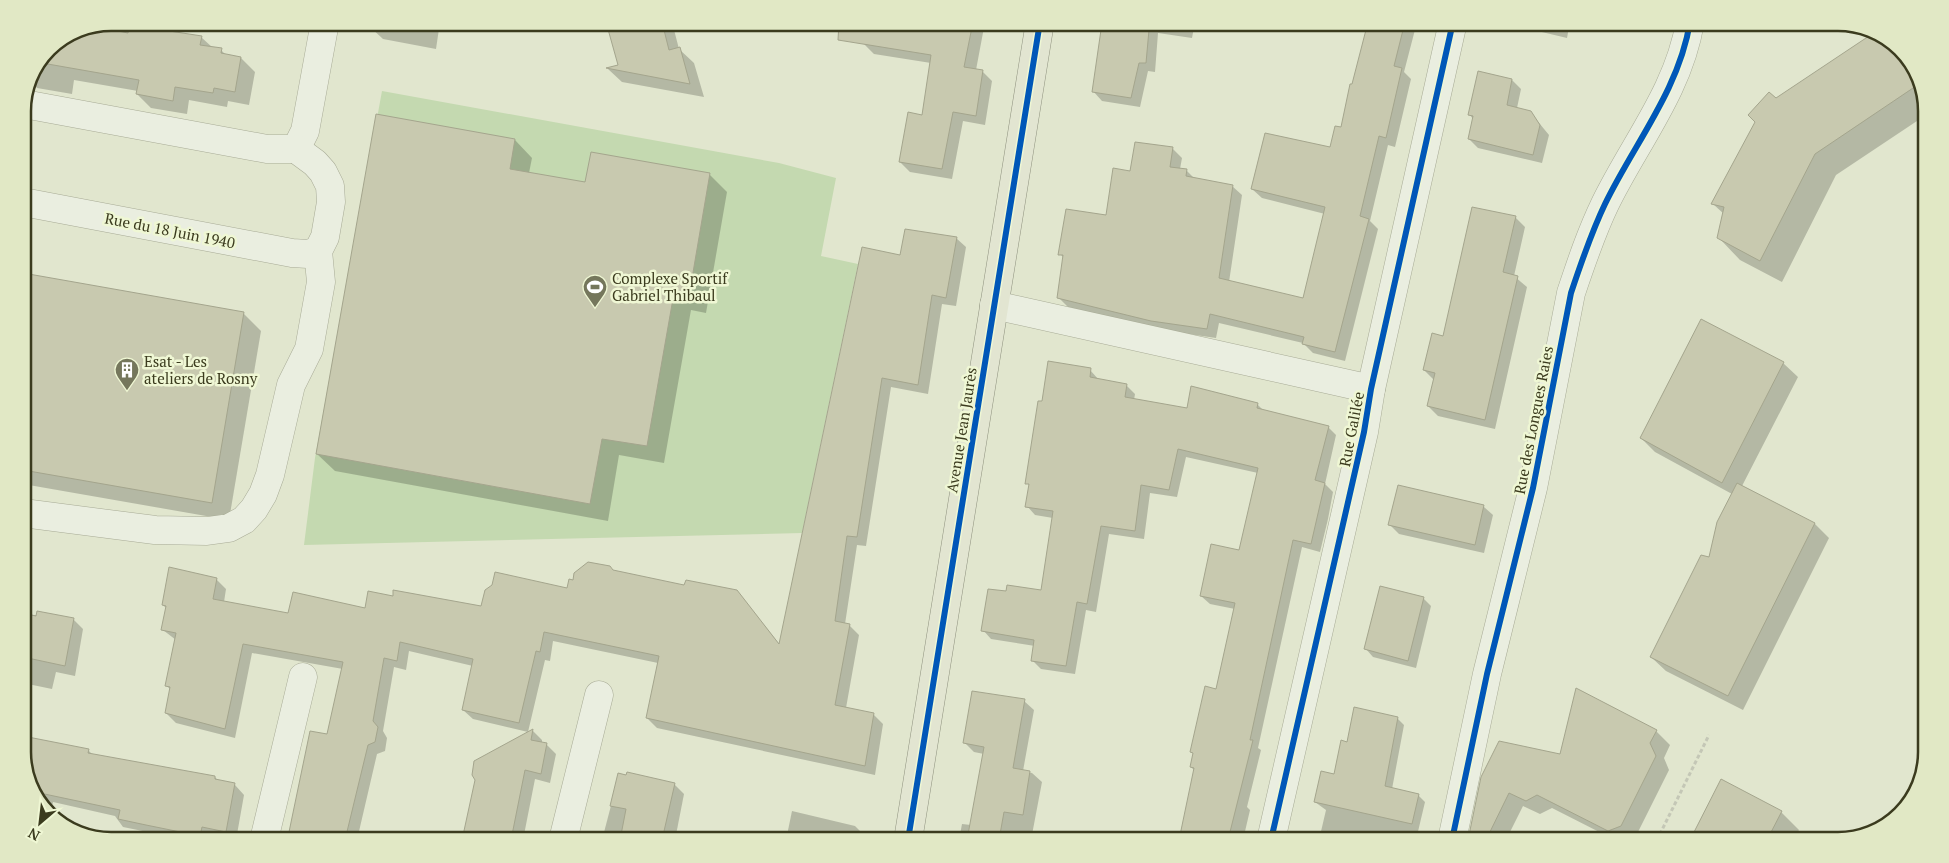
<svg xmlns="http://www.w3.org/2000/svg" width="1949" height="863" font-family="'PT Serif',serif">
	<rect width="100%" height="100%" fill="#e1e6ce"/>
	<polygon fill="#c4d9b0" points="382,91 779,163 836,178 821,256 858,264 802,533 304,545 315,458"/>
	<g fill="#0003">
		<polygon points="111,22 201,37 213,48 221,50 227,56 241,58 255,72 249,105 228,101 227,107 189,100 187,114 151,108 137,94 138,91 74,80 72,94 37,88 33,83 49,48 78,29"/>
		<polygon points="369,22 440,22 436,49 383,39 368,25"/>
		<polygon points="607,22 672,22 679,49 694,63 704,97 622,82 608,69 619,65"/>
		<polygon points="869,22 985,22 976,70 982,71 992,81 985,125 963,121 952,179 910,172 900,162 923,116 931,63 874,54 864,44"/>
		<polygon points="1104,22 1195,22 1192,38 1158,33 1155,72 1148,71 1140,107 1102,101 1093,91"/>
		<polygon points="1369,22 1417,22 1404,72 1411,79 1395,147 1388,145 1370,221 1378,229 1345,361 1313,353 1303,343 1219,323 1216,338 1161,330 1068,307 1058,297 1064,258 1060,254 1107,217 1131,172 1172,148 1182,158 1180,169 1186,170 1195,179 1232,186 1242,195 1229,282 1303,299 1325,214 1262,198 1252,189 1331,149 1342,129"/>
		<polygon points="1519,22 1570,22 1567,38 1525,28"/>
		<polygon points="1876,33 1911,62 1926,106 1926,115 1836,175 1782,282 1740,260 1719,238 1724,214 1713,204 1776,99"/>
		<polygon points="1512,80 1521,89 1517,108 1530,112 1549,135 1542,163 1478,148 1469,139 1473,119 1470,115"/>
		<polygon points="515,140 532,158 529,173 586,183 709,174 727,192 706,313 691,310 664,463 619,455 608,521 335,471 317,454"/>
		<polygon points="1515,217 1525,227 1514,276 1527,287 1495,429 1438,416 1428,406 1434,380 1424,370"/>
		<polygon points="956,238 966,247 956,306 942,304 928,394 891,387 866,546 857,545 845,624 849,625 859,635 846,708 873,714 883,724 875,775 657,728 647,718 658,663 553,641 550,661 545,660 528,732 473,719 463,710 473,666 409,651 406,670 394,667 383,731 387,738 385,751 377,754 357,840 299,840 290,832 328,736 343,669 252,653 235,738 176,723 166,713 171,690 166,685 176,640 163,630 167,609 163,605 216,579 226,589 224,602 289,615 366,609 394,597 482,608 568,589 574,581 614,571 685,587 737,591 780,645 901,257"/>
		<polygon points="23,274 243,313 261,331 229,520 23,484"/>
		<polygon points="1701,320 1783,363 1798,377 1742,486 1815,524 1829,538 1743,710 1666,671 1651,657 1710,558 1732,494 1655,452 1641,438"/>
		<polygon points="1090,370 1099,380 1126,385 1135,394 1134,400 1188,410 1257,404 1264,411 1328,427 1336,435 1325,484 1333,492 1328,519 1320,552 1302,547 1258,748 1261,750 1247,807 1250,810 1243,840 1180,840 1195,771 1191,767 1194,755 1192,752 1217,691 1235,609 1210,604 1201,596 1240,552 1258,473 1186,457 1177,497 1150,493 1144,539 1109,534 1096,612 1086,610 1075,674 1041,669 1032,660 1035,646 991,639 983,630 1007,593 1042,592 1053,518 1035,515 1027,506 1030,486 1027,483 1043,402"/>
		<polygon points="1399,487 1484,507 1493,515 1484,553 1399,534 1390,525"/>
		<polygon points="1423,598 1431,606 1416,668 1373,657 1366,649"/>
		<polygon points="23,614 73,619 83,629 75,676 56,672 52,689 23,683"/>
		<polygon points="1024,701 1034,710 1023,771 1032,773 1042,782 1031,840 959,840 962,824 971,825 984,754 974,752 965,743"/>
		<polygon points="1397,718 1404,725 1392,789 1418,795 1425,802 1416,840 1319,840 1326,810 1315,802 1335,776 1348,743"/>
		<polygon points="533,731 542,740 542,743 546,744 556,754 550,783 535,779 523,840 463,840 477,780 476,762"/>
		<polygon points="1656,731 1670,745 1664,758 1669,770 1634,840 1615,840 1552,808 1540,814 1523,806 1506,840 1469,840 1482,778"/>
		<polygon points="24,738 88,750 93,755 215,777 219,782 235,785 244,795 236,840 212,836 211,840 187,840 123,827 115,816 53,802 51,811 47,810 41,806 23,758"/>
		<polygon points="619,775 674,784 684,794 675,840 602,840"/>
		<polygon points="1721,781 1781,812 1799,830 1793,840 1691,840"/>
		<polygon points="792,811 855,826 865,836 865,840 786,840"/>
	</g>
	<g fill="#c8c9af" stroke="#a4a58d">
		<polygon points="606,22 662,22 669,50 680,47 690,84 606,68 618,65"/>
		<polygon points="839,22 973,22 964,67 983,70 976,116 953,112 942,169 899,162 908,112 922,115 931,55 838,40"/>
		<polygon points="1368,22 1405,22 1394,66 1402,68 1386,138 1379,136 1360,216 1369,219 1335,352 1302,344 1304,337 1210,314 1207,329 1151,321 1057,298 1063,255 1058,255 1066,209 1106,215 1113,168 1130,171 1135,142 1173,147 1170,167 1187,169 1186,176 1233,185 1219,278 1303,298 1325,207 1251,189 1265,133 1330,147 1335,126 1341,127 1350,84 1352,84"/>
		<polygon points="1102,23 1149,30 1146,63 1139,63 1131,98 1092,92"/>
		<polygon points="130,25 202,36 200,45 222,48 221,53 241,57 235,92 214,88 213,93 175,87 173,101 136,94 139,80 42,63 49,48 78,29 92,26 128,33"/>
		<polygon points="1875,32 1911,62 1919,84 1815,154 1760,261 1717,238 1724,207 1711,204 1755,122 1748,115 1769,92 1776,98"/>
		<polygon points="1478,71 1512,79 1507,105 1531,111 1540,125 1533,155 1468,139 1473,116 1468,115"/>
		<polygon points="376,114 515,139 510,169 585,182 591,152 710,173 689,296 674,293 647,446 602,439 590,504 316,454"/>
		<polygon points="1472,207 1516,216 1503,272 1518,276 1485,420 1427,406 1435,373 1423,370 1432,333 1443,336"/>
		<polygon points="905,229 957,237 946,298 932,295 918,385 882,378 857,537 847,536 835,621 850,624 835,705 874,713 865,766 646,718 659,656 544,632 540,652 536,651 519,723 462,710 473,659 400,642 397,661 384,658 373,721 378,727 375,742 368,745 345,840 329,840 289,832 310,731 327,734 343,662 243,644 225,729 165,713 170,687 165,686 176,633 161,630 166,606 162,605 169,567 217,578 213,599 288,613 293,592 365,608 368,591 393,596 393,590 481,606 485,590 492,585 495,572 567,588 569,579 573,580 574,573 588,562 610,566 613,570 684,585 686,580 737,590 779,644 862,247 900,255"/>
		<polygon points="23,273 244,312 212,503 23,470"/>
		<polygon points="1701,319 1784,362 1722,483 1640,438"/>
		<polygon points="1048,361 1091,368 1090,377 1127,384 1125,397 1187,408 1191,386 1258,403 1257,408 1329,426 1315,480 1325,483 1311,544 1293,540 1250,740 1253,740 1228,840 1179,840 1194,768 1190,767 1193,753 1190,752 1205,686 1216,689 1235,603 1200,596 1211,544 1239,550 1258,468 1178,449 1169,490 1141,485 1135,531 1101,526 1087,604 1077,602 1066,666 1031,661 1034,640 981,631 988,589 1006,591 1007,585 1041,590 1053,511 1025,507 1029,484 1025,484 1038,401 1042,401"/>
		<polygon points="1737,483 1815,523 1728,696 1650,657 1701,555 1709,557 1717,522"/>
		<polygon points="1398,485 1484,505 1475,545 1388,525"/>
		<polygon points="1380,586 1424,597 1408,661 1364,649"/>
		<polygon points="37,611 74,618 65,666 23,657 23,613 36,616"/>
		<polygon points="1576,688 1657,730 1650,743 1656,756 1621,826 1608,831 1537,795 1526,801 1509,793 1486,840 1468,840 1481,777 1499,741 1560,754"/>
		<polygon points="972,691 1025,699 1013,768 1030,771 1023,815 1004,812 999,840 967,840 984,747 963,743"/>
		<polygon points="1354,707 1398,717 1385,786 1419,794 1412,824 1314,802 1321,771 1334,774 1341,740 1347,742"/>
		<polygon points="533,729 531,740 547,743 541,774 525,770 511,840 462,840 475,780 472,775 474,761"/>
		<polygon points="23,736 89,749 88,753 215,776 215,779 235,783 226,832 202,827 200,836 146,825 118,819 120,810 35,792 23,758"/>
		<polygon points="627,772 675,783 662,840 620,840 626,809 610,806 618,773 626,775"/>
		<polygon points="1721,779 1782,811 1767,840 1690,840"/>
	</g>
	<g fill="none" stroke-linecap="round" stroke-linejoin="round">
		<defs>
			<g id="minor">
				<polyline points="24,104 267,149 296,149"/>
				<polyline points="296,149 305,131 325,22"/>
				<polyline points="23,202 292,253 308,254 318,251"/>
				<polyline points="994,305 1371,389"/>
				<polyline points="23,513 155,530 207,531 229,528 244,520 254,509 263,494 270,475 291,385 309,349 321,282 318,251 325,237 331,202 330,186 323,172 315,163 296,149"/>
				<polyline points="264,840 303,677"/>
				<polyline points="563,840 599,695"/>
				<polyline points="1271,840 1364,432 1371,389 1453,22"/>
				<path d="M1452,840L1487,674L1533,488L1571,293C1581,263 1591,233 1605,204C1634,144 1679,90 1690,22"/>
			</g>
			<polyline id="major" points="908,840 1040,22"/>
		</defs>
		<use href="#minor" stroke="#a8ab96" stroke-width="29"/>
		<use href="#major" stroke="#8e917e" stroke-width="29"/>
		<polyline stroke="#c4c7b6" stroke-width="3" stroke-dasharray="4 2.5" stroke-linecap="butt" points="1657,840 1709,735"/>
		<use href="#minor" stroke="#eaeee0" stroke-width="28"/>
		<use href="#major" stroke="#e2e5d1" stroke-width="28"/>
		<defs>
			<g id="cycleway">
				<polyline points="908,840 1040,22"/>
				<polyline points="1271,840 1364,432 1371,389 1453,22"/>
				<path d="M1452,840L1487,674L1533,488L1571,293C1581,263 1591,233 1605,204C1634,144 1679,90 1690,22"/>
			</g>
		</defs>
		<use href="#cycleway" stroke="#eff7d4" stroke-width="9"/>
		<use href="#cycleway" stroke="#0057b8" stroke-width="6"/>
	</g>
	<defs>
		<symbol id="stadium-pin" viewBox="-11 -11 22 30"><path d="M0 17L-7.5 6A9.5 9.5 0 1 1 7.5 6Z" fill="#75775c" stroke="#eff7d4"/><path d="M0-5a6.5 5 0 1 0 0 10a6.5 5 0 1 0 0-10ZM-3.5-1.8h7v3.6h-7Z" fill="#fff"/></symbol>
		<symbol id="building-pin" viewBox="-11 -11 22 30"><path d="M0 17L-7.5 6A9.5 9.5 0 1 1 7.5 6Z" fill="#75775c" stroke="#eff7d4"/><path d="M-4-6H4V6H1V3H-1V6H-4ZM-2.5-4.3h1.7v1.8h-1.7ZM.8-4.3h1.7v1.8H.8ZM-2.5-1h1.7V.8h-1.7ZM.8-1h1.7V.8H.8Z" fill="#fff"/></symbol>
	</defs>
	<g fill-rule="evenodd">
		<use href="#stadium-pin" x="581" y="273" width="28" height="38"/>
		<use href="#building-pin" x="113" y="356" width="28" height="38"/>
	</g>
	<g text-anchor="middle" dominant-baseline="central" stroke-width="5" stroke-linejoin="round" paint-order="stroke">
		<g font-size="15" fill="#3b3b1e" stroke="#eff7d4">
			<text transform="translate(170 230) rotate(11)">Rue du 18 Juin 1940</text>
			<text transform="translate(1533 420) rotate(-79)">Rue des Longues Raies</text>
			<text transform="translate(1351 429) rotate(-79)">Rue Galilée</text>
			<text transform="translate(961 430) rotate(-81)">Avenue Jean Jaurès</text>
		</g>
		<g font-size="15" fill="#3b3b1e" stroke="#eff7d4" text-anchor="start">
			<text x="612" y="278">Complexe Sportif<tspan x="612" dy="17">Gabriel Thibaul</tspan></text>
			<text x="144" y="361">Esat - Les<tspan x="144" dy="17">ateliers de Rosny</tspan></text>
		</g>
	</g>
	<path d="M0 0H1949V863H0ZM111 31H1838A80 80 0 0 1 1918 111V752A80 80 0 0 1 1838 832H111A80 80 0 0 1 31 752V111A80 80 0 0 1 111 31Z" fill="#e1e8c5" fill-rule="evenodd"/>
	<path fill="none" stroke="#3b3b1e" stroke-width="2.5" d="M111 31H1838A80 80 0 0 1 1918 111V752A80 80 0 0 1 1838 832H111A80 80 0 0 1 31 752V111A80 80 0 0 1 111 31Z"/>
	<g transform="translate(40 823) rotate(208)" stroke="#eff7d4" stroke-width="4" paint-order="stroke">
	<path d="M0-4L9 19L0 12L-9 19Z" fill="#3b3b1e"/>
	<text y="-8" font-size="14" font-weight="bold" text-anchor="middle" fill="#3b3b1e">N</text>
	</g>
</svg>
